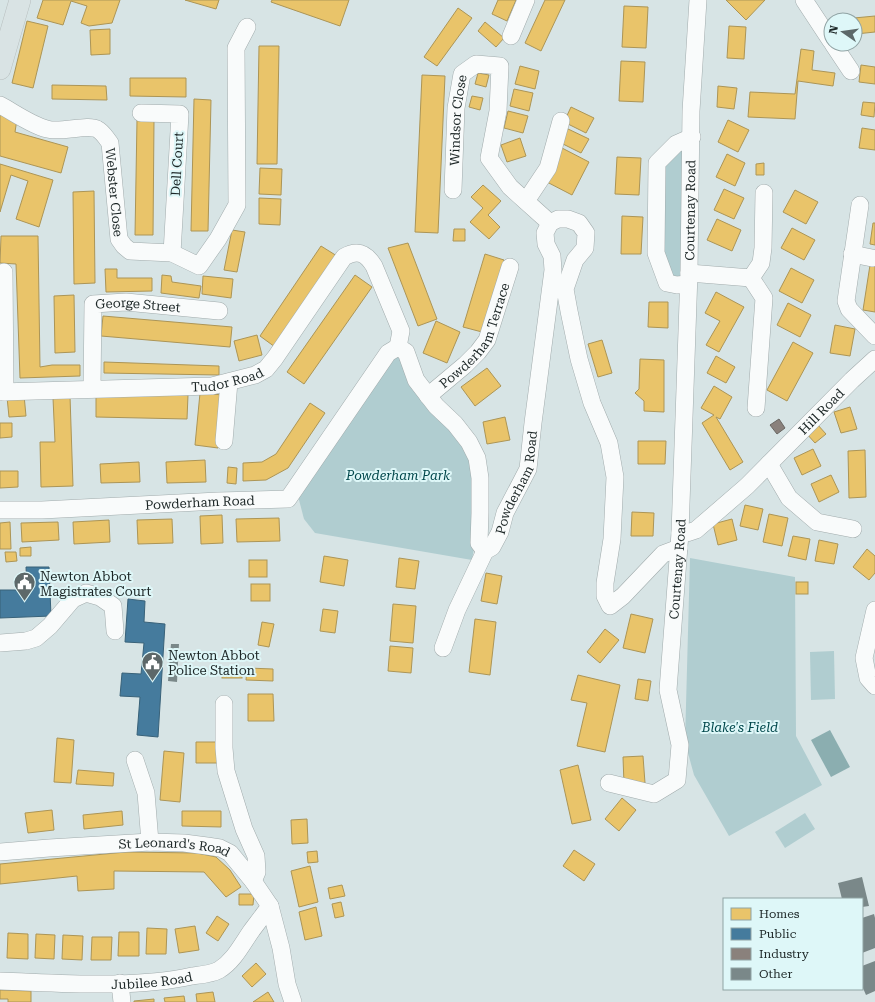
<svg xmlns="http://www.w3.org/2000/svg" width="875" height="1002" font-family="'Roboto Serif',serif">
	<rect width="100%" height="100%" fill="#d7e4e5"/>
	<g fill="#b0cdd0">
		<polygon points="686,148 681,279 671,277 660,252 663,167 677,150"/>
		<polygon points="398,354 468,451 475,478 475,542 472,560 315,533 304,519 298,496 367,392"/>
		<polygon points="690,558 795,577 796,736 822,785 729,836 694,775 685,742"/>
		<polygon points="834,651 835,699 811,700 810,652"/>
		<polygon points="805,813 815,829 785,848 775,832"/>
	</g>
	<polygon fill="#8baeb0" points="830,730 850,767 831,777 811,740"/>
	<g fill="#e9c46a" stroke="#ac9556">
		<polygon points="43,0 120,0 112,23 89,26 81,23 87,6 71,1 63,25 37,18"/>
		<polygon points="185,0 219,0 216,9"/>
		<polygon points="272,0 349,0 340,26 271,2"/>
		<polygon points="498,0 516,0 507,21 492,14"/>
		<polygon points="545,0 565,0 541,51 525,43"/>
		<polygon points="726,0 765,0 746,20"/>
		<polygon points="624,6 648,7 646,48 622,47"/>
		<polygon points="458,8 472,18 437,66 424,57"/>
		<polygon points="875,16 875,32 856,34 854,18"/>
		<polygon points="27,21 48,26 33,88 12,83"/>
		<polygon points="485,22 504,38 496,47 478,31"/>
		<polygon points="729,26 746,27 744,59 727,58"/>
		<polygon points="110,29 110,54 91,55 90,30"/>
		<polygon points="259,46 279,46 277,164 257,164"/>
		<polygon points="801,49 814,51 812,70 835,73 833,86 798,81 795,119 748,117 750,92 795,94"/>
		<polygon points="621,61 645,62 643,102 619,101"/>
		<polygon points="861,65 875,67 875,84 859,82"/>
		<polygon points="520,66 539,71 535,89 515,84"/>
		<polygon points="478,73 489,75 486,87 475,84"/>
		<polygon points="422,75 445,76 438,233 415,232"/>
		<polygon points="130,78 186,78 186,97 130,96"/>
		<polygon points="52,85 106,86 107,100 52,99"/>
		<polygon points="718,86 737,88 734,109 717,107"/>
		<polygon points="514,89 533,93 529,111 510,106"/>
		<polygon points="472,96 483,98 480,110 469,107"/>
		<polygon points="194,99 211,100 208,231 191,231"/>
		<polygon points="863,102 875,103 874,117 861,115"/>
		<polygon points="571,107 594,118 586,133 564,122"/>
		<polygon points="508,111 528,116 523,133 504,128"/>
		<polygon points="0,112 17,119 15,132 68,147 61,173 0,156"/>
		<polygon points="137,120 154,120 153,235 135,235"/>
		<polygon points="728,120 749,130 738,152 718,142"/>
		<polygon points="566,128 589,139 581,153 559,142"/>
		<polygon points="862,128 875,130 875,150 859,148"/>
		<polygon points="520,138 526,156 507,162 501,145"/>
		<polygon points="562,148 589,162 572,195 545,181"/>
		<polygon points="727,154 745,163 735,186 716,177"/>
		<polygon points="617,157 641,158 639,195 615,194"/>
		<polygon points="764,163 764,175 756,175 756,164"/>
		<polygon points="0,164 53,180 39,227 16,219 28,181 11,175 0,212"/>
		<polygon points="260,168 282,169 281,195 259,194"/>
		<polygon points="483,185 501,201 488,215 500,227 489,239 470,222 483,208 471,197"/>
		<polygon points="724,189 744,198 734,219 714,210"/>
		<polygon points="795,190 818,202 806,224 783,212"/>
		<polygon points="94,191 95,283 74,284 73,192"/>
		<polygon points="259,198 281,199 280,225 259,224"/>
		<polygon points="622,216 643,217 641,254 621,254"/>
		<polygon points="717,219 741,230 732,251 707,240"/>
		<polygon points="873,223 875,223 875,245 870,244"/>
		<polygon points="792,228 815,240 804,260 781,248"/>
		<polygon points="454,229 465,229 465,241 453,241"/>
		<polygon points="232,230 245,232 237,272 224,270"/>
		<polygon points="1,236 38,236 40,367 52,365 80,365 80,376 20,378 16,264 0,263"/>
		<polygon points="408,243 437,319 418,326 388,248"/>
		<polygon points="321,246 337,256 275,347 260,336"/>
		<polygon points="485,254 504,260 482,332 463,327"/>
		<polygon points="870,265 875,266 875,312 863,310"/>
		<polygon points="791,268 814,280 802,303 779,291"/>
		<polygon points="105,269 117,269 117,278 152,278 152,291 106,292"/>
		<polygon points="162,275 171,276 172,282 201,286 199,298 161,293"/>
		<polygon points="355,275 372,287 304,384 287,372"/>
		<polygon points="203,276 233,279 231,298 202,294"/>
		<polygon points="716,292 744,307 719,352 706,345 720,321 705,313"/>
		<polygon points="74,295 75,352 55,353 54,296"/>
		<polygon points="649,302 668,302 668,328 648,327"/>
		<polygon points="788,303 811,315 800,337 777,325"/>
		<polygon points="103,316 232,327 230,347 101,336"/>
		<polygon points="436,321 460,332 447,363 423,353"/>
		<polygon points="835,325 855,329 850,356 830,353"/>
		<polygon points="257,335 262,355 239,361 234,341"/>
		<polygon points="602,340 612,373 598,377 588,344"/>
		<polygon points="793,342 813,353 787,401 767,390"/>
		<polygon points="716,356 735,367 726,383 707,373"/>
		<polygon points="640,359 664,360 664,412 644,411 644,401 635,393 639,389"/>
		<polygon points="104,362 219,366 219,375 104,373"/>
		<polygon points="487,368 501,386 475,406 461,387"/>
		<polygon points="714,386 732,397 720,419 716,417 743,462 730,470 702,423 714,415 701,408"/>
		<polygon points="96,392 188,395 187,419 96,417"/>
		<polygon points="200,393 223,395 218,448 195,445"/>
		<polygon points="24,395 26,416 9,417 7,397"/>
		<polygon points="70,396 73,486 41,487 40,442 55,442 53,398"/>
		<polygon points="310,403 325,413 288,468 266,480 243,481 243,463 262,462 276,454"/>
		<polygon points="850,407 857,429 841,433 834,412"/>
		<polygon points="505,417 510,440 487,444 483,422"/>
		<polygon points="0,423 12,423 12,437 0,438"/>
		<polygon points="817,424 826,434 815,443 806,433"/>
		<polygon points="638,441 666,441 665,464 638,464"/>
		<polygon points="813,449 821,466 802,475 794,458"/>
		<polygon points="865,450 866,497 849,498 848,451"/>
		<polygon points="205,460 206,482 167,483 166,462"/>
		<polygon points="139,462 140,482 101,483 100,464"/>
		<polygon points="228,467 237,468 236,484 227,483"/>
		<polygon points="0,471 18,471 18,487 0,488"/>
		<polygon points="831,475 839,492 819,502 811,484"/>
		<polygon points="745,505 763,509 758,530 740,526"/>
		<polygon points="632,512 654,513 653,536 631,536"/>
		<polygon points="769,514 788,518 782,546 763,542"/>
		<polygon points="222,515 223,543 201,544 200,516"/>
		<polygon points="279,518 280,541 237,542 236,519"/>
		<polygon points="172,519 173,543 138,544 137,520"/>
		<polygon points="732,519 737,540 718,545 713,524"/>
		<polygon points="109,520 110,542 74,544 73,522"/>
		<polygon points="10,522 11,549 0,549 0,523"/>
		<polygon points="58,522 59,540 22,542 21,523"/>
		<polygon points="793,536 810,539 806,560 788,556"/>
		<polygon points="819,540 838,544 834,564 815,561"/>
		<polygon points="31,547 31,556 20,556 20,548"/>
		<polygon points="867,549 875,556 875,573 869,580 853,567"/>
		<polygon points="5,552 16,552 17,561 6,562"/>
		<polygon points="324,556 348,560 344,586 320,582"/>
		<polygon points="399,558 419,561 415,589 396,587"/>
		<rect x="249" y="560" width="18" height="17"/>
		<polygon points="486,573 502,576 497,604 481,601"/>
		<rect x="796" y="582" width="12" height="12"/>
		<rect x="251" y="584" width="19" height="17"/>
		<polygon points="393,604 416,606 413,643 390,641"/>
		<polygon points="323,609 338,611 335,633 320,631"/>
		<polygon points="631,614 653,619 645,653 623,648"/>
		<polygon points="475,619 496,622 490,675 469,672"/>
		<polygon points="262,622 274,624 269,647 258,645"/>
		<polygon points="605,629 619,640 600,663 587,652"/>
		<polygon points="390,646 413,648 411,673 388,671"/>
		<rect x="222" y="668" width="20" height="10"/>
		<polygon points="247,668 273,669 273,681 246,680"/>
		<polygon points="578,675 620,685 605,752 577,746 587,703 571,700"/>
		<polygon points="638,679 651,681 648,701 635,699"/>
		<polygon points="248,694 273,694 274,721 248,721"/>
		<polygon points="57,738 74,740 71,783 54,782"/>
		<polygon points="196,742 218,742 219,763 196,763"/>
		<polygon points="164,751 184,753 180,802 160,800"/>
		<polygon points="643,756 645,783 624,784 623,757"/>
		<polygon points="578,765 591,820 572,824 560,770"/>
		<polygon points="78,770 114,773 113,786 76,784"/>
		<polygon points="622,798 636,810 619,831 605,819"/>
		<polygon points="52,810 54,830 28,833 25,813"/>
		<polygon points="122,811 123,825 84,829 83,815"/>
		<polygon points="182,811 221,811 221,827 182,826"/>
		<polygon points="307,819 308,843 292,844 291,820"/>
		<polygon points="574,850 595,864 584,881 563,866"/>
		<polygon points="317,851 318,862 308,863 307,852"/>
		<polygon points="126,852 197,853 216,857 230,870 241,887 226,897 204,872 114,871 114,889 78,891 77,876 0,884 0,864"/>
		<polygon points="310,866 318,902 299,907 291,871"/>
		<polygon points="342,885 345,896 330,899 328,888"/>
		<polygon points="239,894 254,894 253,905 239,905"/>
		<polygon points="341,902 344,916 335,918 332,904"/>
		<polygon points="316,907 322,936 305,940 299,912"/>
		<polygon points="217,916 229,924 218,941 206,933"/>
		<polygon points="195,926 199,950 179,953 175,929"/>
		<polygon points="147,928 167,929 166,954 146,954"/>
		<polygon points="119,932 139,932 139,956 118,956"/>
		<polygon points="8,933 28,934 28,959 7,958"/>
		<polygon points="36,934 55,935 54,959 35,958"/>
		<polygon points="63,935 83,936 82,960 62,959"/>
		<polygon points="92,937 112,937 111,960 91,960"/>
		<polygon points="256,963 266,974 252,987 242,976"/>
		<polygon points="0,990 31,991 31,1002 8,1002 8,999 0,999"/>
		<polygon points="213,992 215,1002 197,1002 196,994"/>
		<polygon points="268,992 274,1002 253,1002"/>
		<polygon points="184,996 185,1002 165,1002 164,998"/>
		<polygon points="154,999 154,1002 134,1002 134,1001"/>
	</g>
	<g fill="#457b9d" stroke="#396279">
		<polygon points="26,567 49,567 51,616 0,618 0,590 27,590"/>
		<polygon points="128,599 145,601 144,622 165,624 158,737 137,735 140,697 120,696 122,673 141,674 144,643 125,642"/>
	</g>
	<polygon fill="#8a817c" stroke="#696662" points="779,419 785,428 777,434 770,425"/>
	<g fill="#7a8889">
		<polygon points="171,644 179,644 177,682 168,681"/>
		<polygon points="862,877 869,906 862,907 862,899 842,899 838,883"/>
		<polygon points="874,914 875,918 875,948 862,953 862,918"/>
		<polygon points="875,961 875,991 866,995 862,986 862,966"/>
	</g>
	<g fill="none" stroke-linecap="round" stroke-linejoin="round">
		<defs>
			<g id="minor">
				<polyline points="804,0 831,41"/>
				<polyline points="511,36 526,0"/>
				<polyline points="833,44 851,71"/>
				<path id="s1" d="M0,105C13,112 33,126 47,129C60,133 88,124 97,129C103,132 106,138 110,143L119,239L124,246L130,251L172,253L199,266L218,239L237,205L236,48L247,27"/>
				<polyline points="141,113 180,114 172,253"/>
				<path id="s2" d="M453,190L456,108L462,74L476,64L500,66L498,111L489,158L510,187L550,223"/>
				<polyline points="526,201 548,168 561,121"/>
				<polyline points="860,205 846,301 849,309 875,336"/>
				<polyline points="852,254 872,258"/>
				<polyline points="4,272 5,392"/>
				<polyline points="689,273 751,278 761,263 763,248 764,193"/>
				<polyline points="751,278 764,298 756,408"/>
				<polyline points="688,284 677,285 667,283 656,253 657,163 676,144 692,137"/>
				<polyline points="398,347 406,352 416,380 436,406 455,424 469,442 477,458 480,478 480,513 479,543 485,551"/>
				<path id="s3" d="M92,389L93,304L126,302L219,311"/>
				<path id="s4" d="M0,392L212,386L255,375L266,369L275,358L344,257C358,249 366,253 374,266L401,331L398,347"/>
				<path id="s5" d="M428,396L465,365L478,352L487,340L510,267"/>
				<polyline points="224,441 229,382"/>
				<polyline points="769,464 789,498 817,522 853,529"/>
				<path id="s6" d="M0,510H42L218,501L288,499L388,353L398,347"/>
				<path id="s7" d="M680,533H687L696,530L747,486L852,380L875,359"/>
				<path id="s8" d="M485,551L492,547L500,532L505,513L528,469L533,423L553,270L552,256L546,244L545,233L550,223L558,219H568L579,223L586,233L585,248L575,260L565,289L569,311L579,359L592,403L609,443L615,477L612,539L605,583V596L610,606L623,596L663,554L679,548"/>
				<polyline points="875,610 864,658 868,678 875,686"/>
				<polyline points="0,643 26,641 36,638 50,626 73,599 86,593 100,597 113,606 115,631"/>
				<polyline points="443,648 457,610 485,551"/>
				<polyline points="224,704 224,748 226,771 244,829 256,856 257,872 253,881"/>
				<polyline points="135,760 146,793 150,842"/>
				<path id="s9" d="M609,783L654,794L677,780L680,745L668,690L680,533L689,273L691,111L698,0"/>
				<path id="s10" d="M0,852L49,848L150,842L184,843L207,846L220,848L230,853L253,881L270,906L281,948L287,984L293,1002"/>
				<path id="s11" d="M0,981C61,983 133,989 192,976C200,975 212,974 219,970C234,961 242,944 252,930C258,922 264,914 270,906"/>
				<polyline points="120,983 122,1002"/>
			</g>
			<polyline id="major" points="0,69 20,0"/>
		</defs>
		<use href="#minor" stroke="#a1abac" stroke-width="18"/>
		<use href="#major" stroke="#b7bebe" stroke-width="22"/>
		<use href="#minor" stroke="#f9fbfb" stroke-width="17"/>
		<use href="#major" stroke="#d9e3e4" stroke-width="21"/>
	</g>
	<defs>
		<symbol id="civic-pin" viewBox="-11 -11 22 30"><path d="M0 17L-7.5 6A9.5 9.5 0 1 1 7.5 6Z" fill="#5d6869" stroke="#def7f8"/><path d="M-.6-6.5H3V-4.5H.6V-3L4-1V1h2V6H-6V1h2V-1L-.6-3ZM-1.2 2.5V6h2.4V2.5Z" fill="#fff"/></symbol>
	</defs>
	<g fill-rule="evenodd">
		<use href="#civic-pin" x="12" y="570" width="25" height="34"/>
		<use href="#civic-pin" x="140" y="650" width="25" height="34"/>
	</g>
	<g text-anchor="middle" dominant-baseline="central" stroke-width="4" stroke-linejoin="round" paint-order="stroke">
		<g font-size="13" fill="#1c2626" stroke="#def7f8">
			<text stroke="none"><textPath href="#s2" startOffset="70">Windsor Close</textPath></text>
			<text transform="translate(177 164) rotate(-87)">Dell Court</text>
			<text stroke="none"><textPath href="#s1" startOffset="172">Webster Close</textPath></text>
			<text stroke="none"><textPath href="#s9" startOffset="645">Courtenay Road</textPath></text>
			<text stroke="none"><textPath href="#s3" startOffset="130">George Street</textPath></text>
			<text stroke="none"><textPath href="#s5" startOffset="79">Powderham Terrace</textPath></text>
			<text stroke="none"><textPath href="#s4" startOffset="228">Tudor Road</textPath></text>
			<text stroke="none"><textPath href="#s7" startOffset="189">Hill Road</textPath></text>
			<text stroke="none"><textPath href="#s8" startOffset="78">Powderham Road</textPath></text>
			<text stroke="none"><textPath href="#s6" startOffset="200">Powderham Road</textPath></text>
			<text stroke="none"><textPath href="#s9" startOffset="286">Courtenay Road</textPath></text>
			<text stroke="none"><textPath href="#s10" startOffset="175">St Leonard's Road</textPath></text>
			<text stroke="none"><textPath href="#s11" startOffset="152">Jubilee Road</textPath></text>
		</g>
		<g font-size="13" font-style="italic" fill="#00474b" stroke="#def7f8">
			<text x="398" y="475">Powderham Park</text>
			<text x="740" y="727">Blake's Field</text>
		</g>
		<g font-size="13" fill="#1c2626" stroke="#def7f8" text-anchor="start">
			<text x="40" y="576">Newton Abbot<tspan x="40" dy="15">Magistrates Court</tspan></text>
			<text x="168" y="655">Newton Abbot<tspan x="168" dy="15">Police Station</tspan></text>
		</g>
	</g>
	<rect x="723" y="898" width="140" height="92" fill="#def7f8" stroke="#90a3a4"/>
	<rect x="731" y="908" width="20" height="12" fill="#e9c46a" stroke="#90a3a4"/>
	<text x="759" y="918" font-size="12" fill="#1c2626">Homes</text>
	<rect x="731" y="928" width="20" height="12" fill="#457b9d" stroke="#90a3a4"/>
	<text x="759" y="938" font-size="12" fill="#1c2626">Public</text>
	<rect x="731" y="948" width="20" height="12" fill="#8a817c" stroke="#90a3a4"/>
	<text x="759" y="958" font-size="12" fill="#1c2626">Industry</text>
	<rect x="731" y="968" width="20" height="12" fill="#7a8889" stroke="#90a3a4"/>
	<text x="759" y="978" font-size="12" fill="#1c2626">Other</text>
	<g transform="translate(843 32) rotate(283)"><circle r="19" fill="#def7f8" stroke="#90a3a4"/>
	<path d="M0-3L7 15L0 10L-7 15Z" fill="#5d6869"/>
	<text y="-6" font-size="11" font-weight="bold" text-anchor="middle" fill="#1c2626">N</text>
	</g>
</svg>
